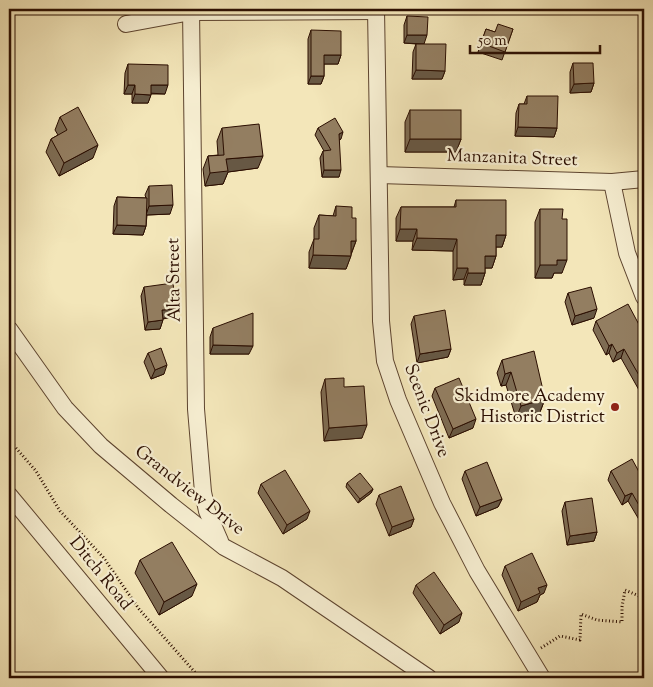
<svg xmlns="http://www.w3.org/2000/svg" width="653" height="687" font-family="'Sorts Mill Goudy',serif">
	<rect width="100%" height="100%" fill="#f3e6b9"/>
	<filter id="stains"><feTurbulence type="fractalNoise" baseFrequency=".004" numOctaves="4"/><feColorMatrix values="0 0 0 0 .2 0 0 0 0 .09 0 0 0 0 .02 0 0 0 .5 -.17"/></filter>
	<radialGradient id="worn" r=".72"><stop offset=".6" stop-color="#630" stop-opacity="0"/><stop offset="1" stop-color="#630" stop-opacity=".3"/></radialGradient>
	<g fill="none" stroke-linecap="round" stroke-linejoin="round">
		<defs>
			<g id="minor">
				<polyline points="191,9 196,409 203,492 207,511 220,541"/>
				<polyline points="376,9 381,321 385,361 398,400 442,503 477,571 542,678"/>
				<polyline points="126,24 191,12 376,11"/>
				<polyline points="379,175 612,182 644,179"/>
				<polyline points="612,182 627,253 644,297"/>
				<polyline points="9,329 65,408 101,446 171,505 224,547 282,578 429,678"/>
				<polyline points="9,495 161,678"/>
			</g>
		</defs>
		<use href="#minor" stroke="#5d442f" stroke-width="18"/>
		<g stroke="#2b0e01" stroke-width="3" stroke-dasharray="1 2.5" stroke-linecap="butt">
			<polyline points="9,440 36,471 60,511 103,557 139,609 200,678"/>
			<polyline points="541,648 560,636 580,640 581,614 597,620 622,622 622,607 625,590 639,596 644,593"/>
		</g>
		<use href="#minor" stroke="#f7efd2" stroke-width="16"/>
	</g>
	<g fill="#7e6c53" stroke="#2b0e01">
		<polygon points="407,16 424,44 445,71 442,79 412,79 413,52 416,44 404,43 404,25"/>
		<polygon points="486,29 495,32 513,29 502,60 478,52"/>
		<polygon points="311,30 341,55 338,64 324,64 324,76 321,84 308,84 308,39"/>
		<polygon points="573,63 594,83 591,92 570,93 570,72"/>
		<polygon points="128,64 165,94 151,94 148,103 132,103 132,94 124,94 125,73"/>
		<polygon points="527,96 557,128 554,137 515,136 516,113 519,104 524,104"/>
		<polygon points="410,110 461,139 456,152 405,152 405,122"/>
		<polygon points="60,117 93,158 59,176 46,152 51,139 58,135 55,130"/>
		<polygon points="222,128 258,168 228,172 223,184 205,186 203,169 208,156 218,155 217,141"/>
		<polygon points="318,128 341,139 339,140 339,177 322,177 320,158 323,151 324,151 315,135"/>
		<polygon points="149,186 170,214 147,215 146,226 143,235 113,234 114,206 117,197 146,198 145,195"/>
		<polygon points="456,200 506,235 502,247 496,247 496,256 492,268 485,268 485,273 481,285 464,285 464,279 453,280 453,251 412,250 413,241 396,241 396,218 401,207 454,207"/>
		<polygon points="336,206 352,218 356,241 346,269 309,268 309,252 314,239 314,228 319,215 333,216"/>
		<polygon points="540,209 562,273 554,273 552,278 535,278 535,222"/>
		<polygon points="144,287 176,309 172,317 163,319 160,329 145,330 141,296"/>
		<polygon points="568,293 594,318 572,325 565,302"/>
		<polygon points="414,316 451,349 448,357 417,363 411,324"/>
		<polygon points="596,321 644,334 644,399 621,358 613,362 609,353 606,355 593,330"/>
		<polygon points="213,328 249,354 210,354 210,337"/>
		<polygon points="148,353 164,374 151,379 144,362"/>
		<polygon points="502,360 545,399 540,412 516,418 506,385 501,386 497,373"/>
		<polygon points="325,379 344,387 362,438 324,441 321,392"/>
		<polygon points="435,388 473,428 449,438 432,396"/>
		<polygon points="644,419 644,428 642,424"/>
		<polygon points="465,471 502,499 498,507 476,516 462,479"/>
		<polygon points="611,471 644,481 644,528 628,501 622,505 608,480"/>
		<polygon points="347,483 373,489 371,493 358,503 346,487"/>
		<polygon points="261,484 307,519 283,534 258,493"/>
		<polygon points="379,495 414,519 411,527 389,536 376,504"/>
		<polygon points="565,502 597,532 594,541 567,545 562,511"/>
		<polygon points="140,560 192,596 159,615 135,573"/>
		<polygon points="505,566 544,593 540,595 537,602 518,611 502,575"/>
		<polygon points="416,585 459,622 440,634 413,593"/>
	</g>
	<g fill="#675844" stroke="#2b0e01">
		<polygon points="552,9 606,9 604,12 551,13"/>
		<polygon points="407,35 427,35 424,44 404,43"/>
		<polygon points="324,55 341,55 338,64 321,64"/>
		<polygon points="416,70 445,71 442,79 412,79"/>
		<polygon points="311,76 324,76 321,84 308,84"/>
		<polygon points="594,83 591,92 570,93 574,84"/>
		<polygon points="128,85 135,85 132,94 124,94"/>
		<polygon points="151,85 168,85 165,94 148,93"/>
		<polygon points="135,94 151,95 148,103 132,103"/>
		<polygon points="518,127 557,128 554,137 515,136"/>
		<polygon points="343,132 341,139 336,141 339,134"/>
		<polygon points="410,139 461,139 456,152 405,152"/>
		<polygon points="98,145 93,158 59,176 64,163"/>
		<polygon points="263,156 258,168 228,172 223,184 205,186 210,173 226,159"/>
		<polygon points="324,170 341,170 339,177 322,177"/>
		<polygon points="173,205 170,214 146,215 149,206"/>
		<polygon points="117,225 146,226 143,235 113,234"/>
		<polygon points="400,229 417,229 413,241 396,241"/>
		<polygon points="496,235 506,235 502,247 491,247"/>
		<polygon points="417,238 457,239 453,251 412,250"/>
		<polygon points="351,241 356,241 351,254 346,254"/>
		<polygon points="313,255 351,256 346,269 309,268"/>
		<polygon points="485,256 496,256 492,268 481,268"/>
		<polygon points="557,260 567,260 562,273 554,273 552,278 535,278 540,265"/>
		<polygon points="457,268 468,268 464,279 453,280"/>
		<polygon points="468,273 485,273 481,285 464,285"/>
		<polygon points="176,309 172,317 159,319 162,310"/>
		<polygon points="597,309 594,318 572,325 575,316"/>
		<polygon points="163,320 160,329 145,330 148,322"/>
		<polygon points="612,344 609,353 606,355 609,346"/>
		<polygon points="213,345 253,346 249,354 210,354"/>
		<polygon points="451,349 448,357 417,363 420,354"/>
		<polygon points="624,349 621,358 613,362 617,353"/>
		<polygon points="167,365 164,374 151,379 155,370"/>
		<polygon points="511,372 506,385 501,386 505,374"/>
		<polygon points="545,399 540,412 516,418 521,406"/>
		<polygon points="476,419 473,428 449,438 453,429"/>
		<polygon points="367,425 362,438 324,441 329,428"/>
		<polygon points="373,489 371,493 358,503 360,499"/>
		<polygon points="632,493 628,501 622,505 625,496"/>
		<polygon points="502,499 498,507 476,516 480,507"/>
		<polygon points="310,511 307,519 283,534 287,525"/>
		<polygon points="414,519 411,527 389,536 392,527"/>
		<polygon points="597,532 594,541 567,545 570,536"/>
		<polygon points="197,584 192,596 159,615 164,602"/>
		<polygon points="547,585 544,593 540,595 537,602 518,611 521,602 538,588"/>
		<polygon points="462,613 459,622 440,634 444,625"/>
	</g>
	<g fill="#937e61" stroke="#2b0e01">
		<polygon points="407,16 428,17 427,35 407,35"/>
		<polygon points="498,24 513,29 505,52 481,43 486,29 495,32"/>
		<polygon points="311,30 341,31 341,55 324,55 324,76 311,76"/>
		<polygon points="416,44 446,44 445,71 416,70"/>
		<polygon points="573,63 593,63 594,83 574,84"/>
		<polygon points="128,64 168,65 168,85 151,85 151,95 135,94 135,85 128,85"/>
		<polygon points="527,96 558,96 557,128 518,127 519,104 527,104"/>
		<polygon points="78,107 98,145 64,163 51,139 67,130 60,117"/>
		<rect x="410" y="110" width="51" height="29"/>
		<polygon points="335,118 343,132 339,134 341,170 324,170 323,151 331,150 318,128"/>
		<polygon points="259,124 263,156 226,159 228,171 210,173 208,156 224,155 222,128"/>
		<polygon points="172,185 173,205 149,206 149,186"/>
		<polygon points="117,197 147,198 146,226 117,225"/>
		<polygon points="456,200 506,200 506,235 496,235 496,256 485,256 485,273 468,273 468,268 457,268 457,239 417,238 417,229 400,229 401,207 456,207"/>
		<polygon points="336,206 352,207 352,218 356,218 356,241 351,241 351,256 313,255 314,239 319,239 319,215 336,216"/>
		<polygon points="540,209 563,209 562,219 567,219 567,260 557,260 557,265 540,265"/>
		<polygon points="173,283 176,309 162,310 163,320 148,322 144,287"/>
		<polygon points="591,287 597,309 575,316 568,293"/>
		<polygon points="628,304 644,334 644,384 624,349 617,353 612,344 609,346 596,321"/>
		<polygon points="445,310 451,349 420,354 414,316"/>
		<polygon points="253,313 253,346 213,345 213,328"/>
		<polygon points="161,348 167,365 155,370 148,353"/>
		<polygon points="534,351 545,399 521,406 511,372 505,374 502,360"/>
		<polygon points="344,378 344,387 364,386 367,425 329,428 325,379"/>
		<polygon points="459,378 476,419 453,429 435,388"/>
		<polygon points="632,459 644,481 644,514 632,493 625,496 611,471"/>
		<polygon points="487,462 502,499 480,507 465,471"/>
		<polygon points="285,470 310,511 287,525 261,484"/>
		<polygon points="360,473 373,489 360,499 347,483"/>
		<polygon points="401,486 414,519 392,527 379,495"/>
		<polygon points="592,498 597,532 570,536 565,502"/>
		<polygon points="172,542 197,584 164,602 140,560"/>
		<polygon points="532,553 547,585 538,588 540,593 521,602 505,566"/>
		<polygon points="434,572 462,613 444,625 416,585"/>
	</g>
	<circle fill="#8f2418" stroke="#f7efd2" stroke-width="2" cx="615" cy="407" r="5"/>
	<g text-anchor="middle" dominant-baseline="central" stroke-width="4.5" stroke-linejoin="round" paint-order="stroke">
		<g font-size="18" fill="#2b0e01" stroke="#f7efd2">
			<text transform="translate(512 159) rotate(2)">Manzanita Street</text>
			<text transform="translate(175 280) rotate(-91)">Alta Street</text>
			<text transform="translate(426 411) rotate(69)">Scenic Drive</text>
			<text transform="translate(189 491) rotate(38)">Grandview Drive</text>
			<text transform="translate(100 574) rotate(51)">Ditch Road</text>
		</g>
		<g font-size="18" fill="#2b0e01" stroke="#f7efd2" text-anchor="end">
			<text x="605" y="397">Skidmore Academy<tspan x="605" dy="21">Historic District</tspan></text>
		</g>
	</g>
	<rect width="653" height="687" fill="none" stroke="#f3e6b9" stroke-width="30"/>
	<rect x="10" y="10" width="633" height="667" fill="none" stroke="#2b0e01" stroke-width="2.5"/>
	<rect x="15" y="15" width="623" height="657" fill="none" stroke="#2b0e01"/>
	<path d="M470 45v8h130v-8" fill="none" stroke="#2b0e01" stroke-width="2.5"/>
	<text x="478" y="45" font-size="15" fill="#2b0e01" stroke="#f7efd2" stroke-width="4" paint-order="stroke">50 m</text>
	<rect width="100%" height="100%" filter="url(#stains)"/>
	<rect width="100%" height="100%" fill="url(#worn)"/>
</svg>
